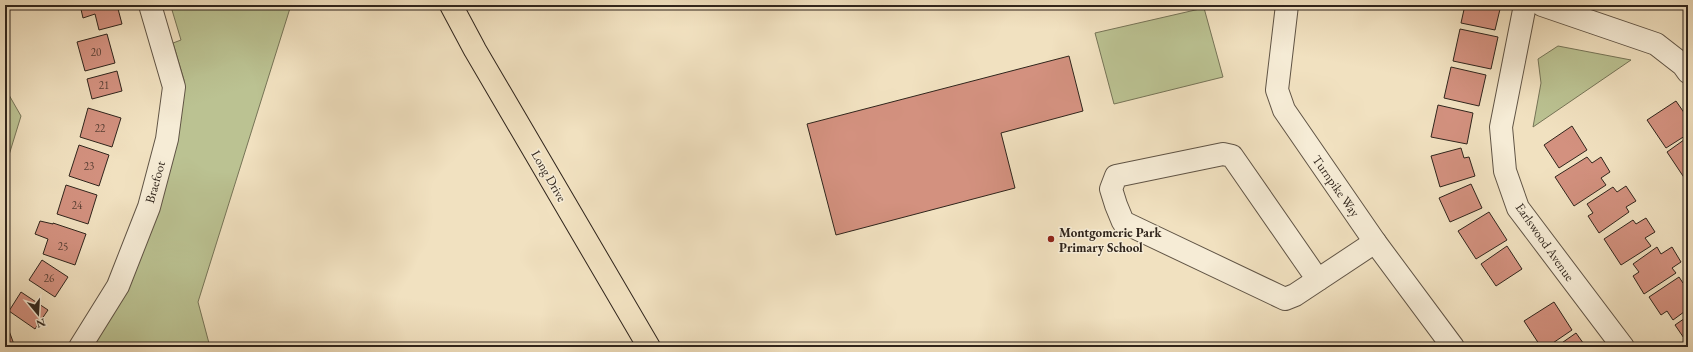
<svg xmlns="http://www.w3.org/2000/svg" width="1693" height="352" font-family="'EB Garamond',serif">
	<rect width="100%" height="100%" fill="#f1e1c0"/>
	<filter id="stains"><feTurbulence type="fractalNoise" baseFrequency=".005" numOctaves="4"/><feColorMatrix values="0 0 0 0 .2 0 0 0 0 .09 0 0 0 0 .02 0 0 0 .5 -.17"/></filter>
	<radialGradient id="worn" r=".72"><stop offset=".6" stop-color="#630" stop-opacity="0"/><stop offset="1" stop-color="#630" stop-opacity=".3"/></radialGradient>
	<g fill="#bbc292" stroke="#767457">
		<polygon points="174,5 291,5 198,302 210,347 89,347 181,118 184,80 173,43 181,40 172,10"/>
		<polygon points="1204,8 1223,77 1114,104 1095,33"/>
		<polygon points="1558,46 1631,60 1533,127 1541,83 1538,59"/>
		<polygon points="5,88 21,116 5,168"/>
	</g>
	<g fill="#d3917f" stroke="#30251c">
		<polygon points="80,5 117,5 122,24 99,30 95,14 83,18"/>
		<polygon points="1465,5 1501,5 1495,30 1461,23"/>
		<polygon points="1679,5 1688,5 1688,11 1678,8"/>
		<polygon points="1460,29 1498,37 1491,69 1453,61"/>
		<polygon points="107,34 115,63 85,71 77,42"/>
		<polygon points="1069,56 1083,111 1001,133 1015,188 836,235 807,124"/>
		<polygon points="1451,67 1486,75 1479,106 1444,98"/>
		<polygon points="117,71 122,91 92,99 87,79"/>
		<polygon points="1676,101 1685,114 1688,113 1688,134 1666,148 1647,120"/>
		<polygon points="1438,105 1473,113 1467,144 1431,137"/>
		<polygon points="88,108 121,118 112,147 80,137"/>
		<polygon points="1572,126 1587,150 1559,168 1544,145"/>
		<polygon points="1688,137 1688,177 1685,179 1667,152"/>
		<polygon points="79,145 109,155 99,186 69,176"/>
		<polygon points="1461,148 1464,158 1469,157 1475,176 1440,187 1431,156"/>
		<polygon points="1587,157 1592,163 1601,157 1610,172 1601,178 1606,185 1574,206 1555,177"/>
		<polygon points="1471,184 1482,208 1450,222 1439,198"/>
		<polygon points="66,185 97,195 88,224 57,214"/>
		<polygon points="1626,186 1636,201 1626,207 1629,212 1599,233 1588,216 1593,213 1587,204 1613,187 1617,192"/>
		<polygon points="1489,212 1507,240 1476,259 1458,231"/>
		<polygon points="1646,218 1655,232 1645,238 1651,246 1621,265 1604,239 1633,220 1636,224"/>
		<polygon points="40,221 53,224 53,223 86,234 75,265 43,254 48,239 35,234"/>
		<polygon points="1507,246 1522,269 1496,286 1481,264"/>
		<polygon points="1657,247 1661,254 1672,247 1681,262 1672,268 1676,273 1644,294 1633,276 1639,272 1633,264"/>
		<polygon points="42,260 68,277 55,297 29,280"/>
		<polygon points="1679,277 1683,283 1688,280 1688,309 1673,320 1667,311 1661,315 1649,297"/>
		<polygon points="21,292 48,310 35,329 9,311"/>
		<polygon points="1554,302 1572,330 1547,347 1541,347 1524,321"/>
		<polygon points="1688,316 1688,344 1675,325"/>
		<polygon points="5,320 15,347 5,347"/>
		<polygon points="1576,333 1586,347 1556,347"/>
	</g>
	<g fill="none" stroke-linecap="round" stroke-linejoin="round">
		<defs>
			<g id="minor">
				<polyline points="1287,5 1277,90 1284,110 1375,242 1453,347"/>
				<polyline points="1525,5 1501,127 1505,171 1518,208 1623,347"/>
				<polyline points="1542,5 1656,44 1683,65 1688,72"/>
				<polyline points="1318,280 1232,156 1223,154 1116,176 1111,189 1116,205 1123,222 1285,299 1295,295 1375,242"/>
				<polyline points="80,347 118,286 149,207 167,139 174,87 150,5"/>
			</g>
			<polyline id="major" points="451,5 475,50 649,347"/>
		</defs>
		<use href="#minor" stroke="#605445" stroke-width="24"/>
		<use href="#major" stroke="#30251c" stroke-width="24"/>
		<use href="#minor" stroke="#f6ecd6" stroke-width="22"/>
		<use href="#major" stroke="#f1e1c0" stroke-width="22"/>
	</g>
	<circle fill="#8f2418" stroke="#f6ecd6" stroke-width="1.5" cx="1051" cy="239" r="4"/>
	<g text-anchor="middle" dominant-baseline="central" stroke-width="3" stroke-linejoin="round" paint-order="stroke">
		<g font-size="11" fill="#594035">
			<text x="96" y="52">20</text>
			<text x="104" y="85">21</text>
			<text x="100" y="128">22</text>
			<text x="89" y="166">23</text>
			<text x="77" y="205">24</text>
			<text x="63" y="246">25</text>
			<text x="49" y="278">26</text>
		</g>
		<g font-size="13" fill="#30251c" stroke="#f6ecd6">
			<text transform="translate(549 176) rotate(60)">Long Drive</text>
			<text transform="translate(155 182) rotate(-74)">Braefoot</text>
			<text transform="translate(1336 186) rotate(55)">Turnpike Way</text>
			<text transform="translate(1545 242) rotate(55)">Earlswood Avenue</text>
		</g>
		<g font-size="13" font-weight="bold" fill="#30251c" stroke="#f6ecd6" text-anchor="start">
			<text x="1059" y="232">Montgomerie Park<tspan x="1059" dy="15">Primary School</tspan></text>
		</g>
	</g>
	<rect width="1693" height="352" fill="none" stroke="#f1e1c0" stroke-width="20"/>
	<rect x="6" y="6" width="1681" height="340" fill="none" stroke="#30251c" stroke-width="2"/>
	<rect x="10" y="10" width="1673" height="332" fill="none" stroke="#30251c"/>
	<g transform="translate(38 314) rotate(162)" stroke="#f6ecd6" stroke-width="3" paint-order="stroke">
	<path d="M0-3L7 15L0 10L-7 15Z" fill="#30251c"/>
	<text y="-6" font-size="11" font-weight="bold" text-anchor="middle" fill="#30251c">N</text>
	</g>
	<rect width="100%" height="100%" filter="url(#stains)"/>
	<rect width="100%" height="100%" fill="url(#worn)"/>
</svg>
